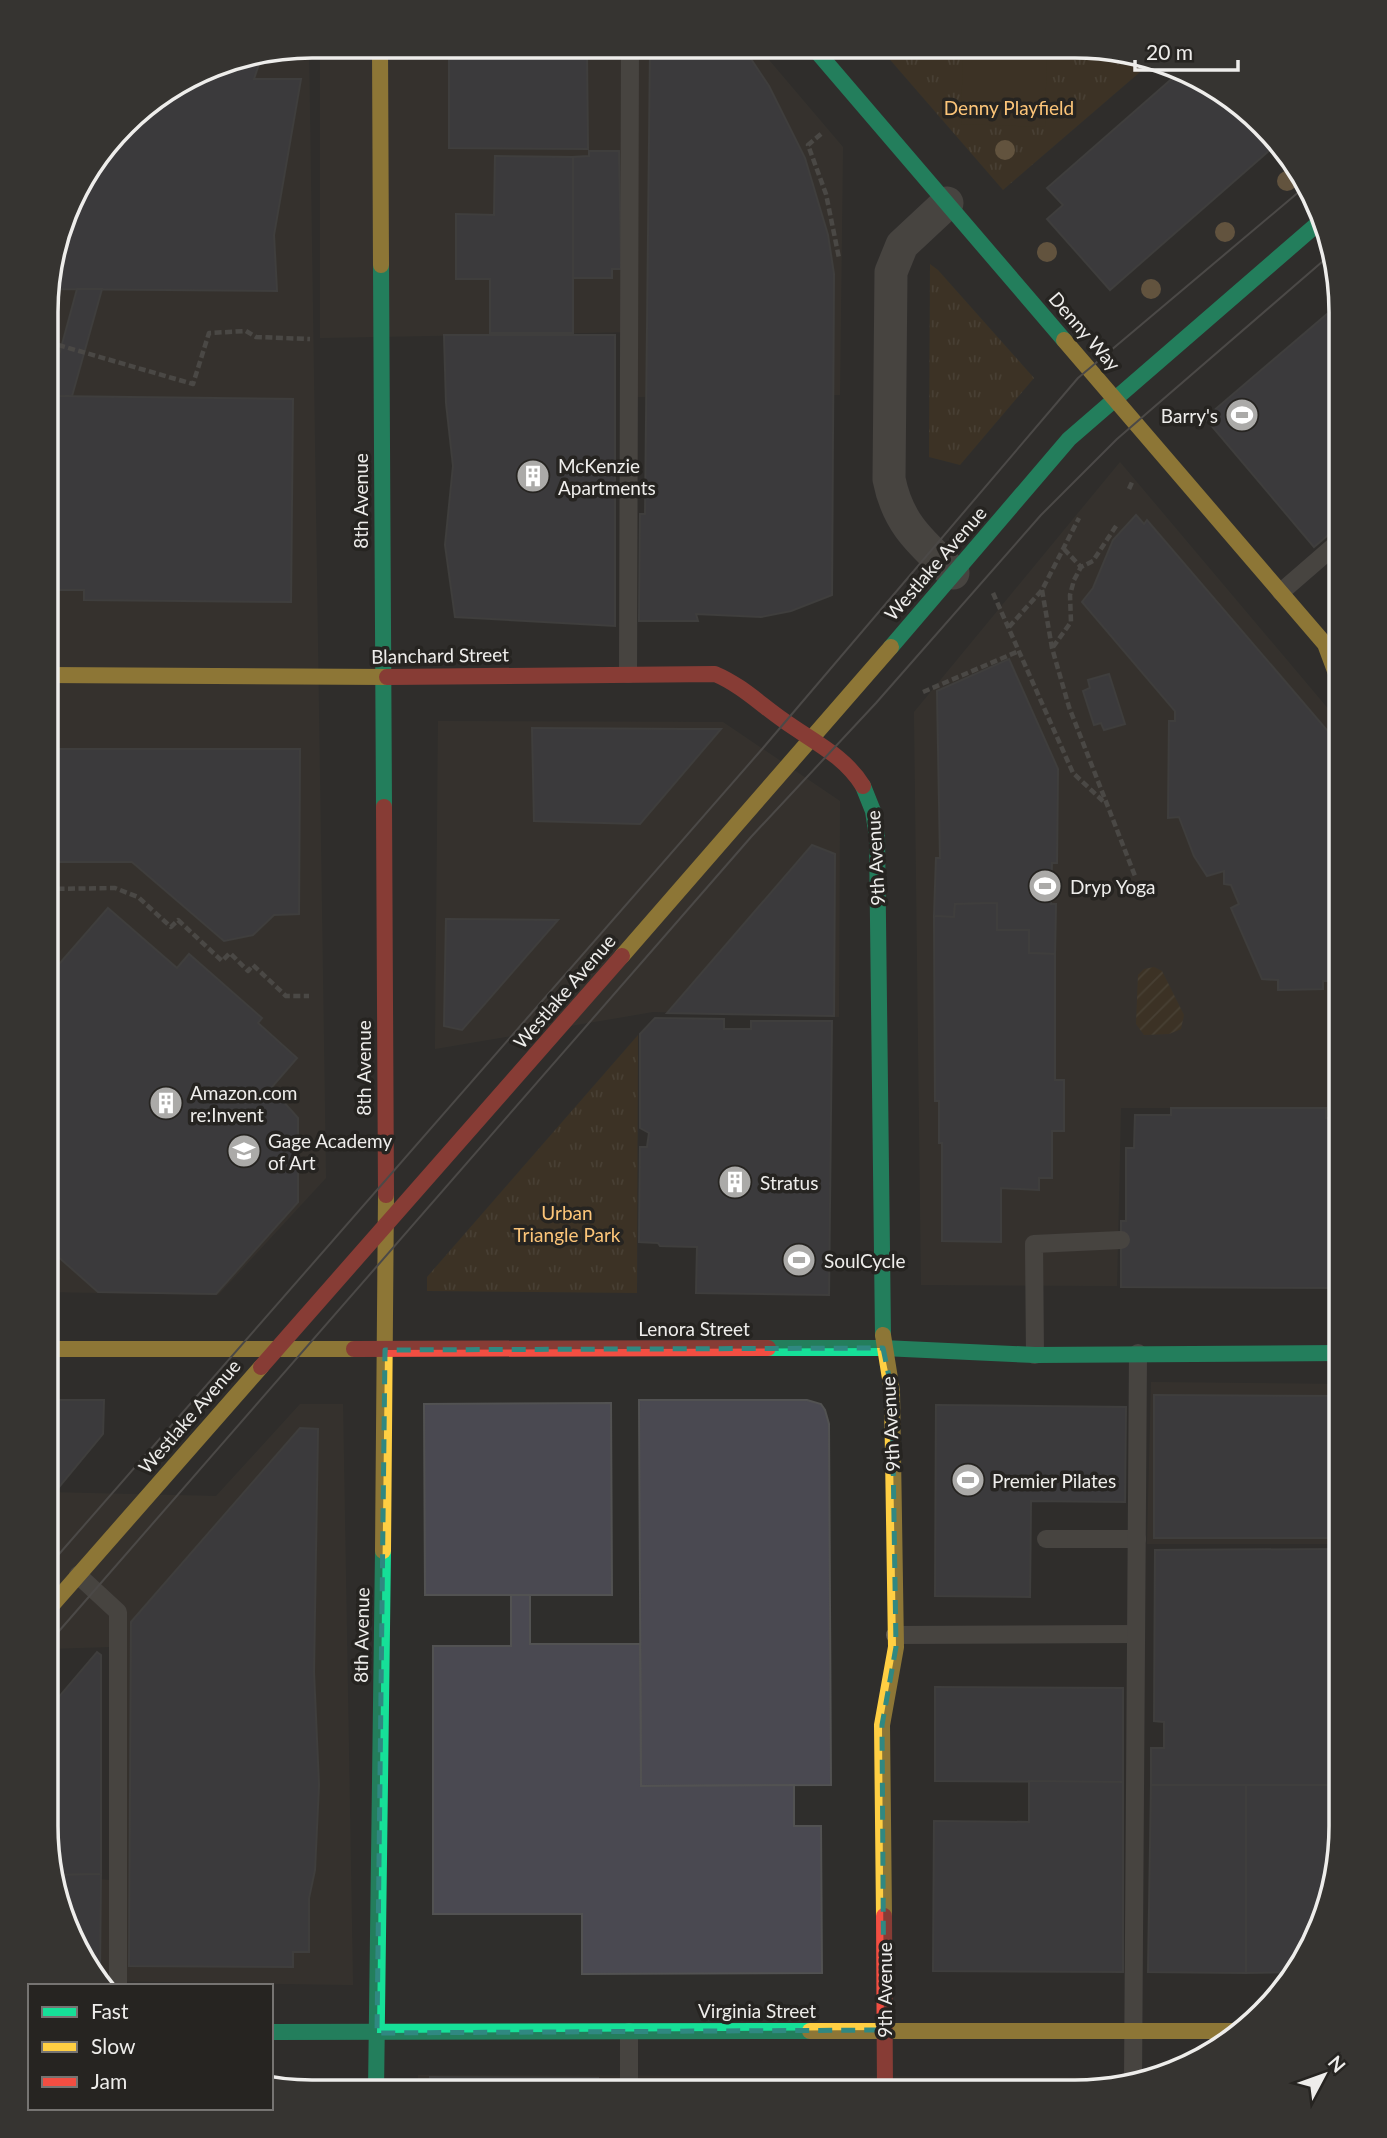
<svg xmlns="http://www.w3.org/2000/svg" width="1387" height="2138" font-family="Lato,sans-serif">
	<defs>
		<pattern id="park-tufts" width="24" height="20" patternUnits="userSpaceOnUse" patternTransform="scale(1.75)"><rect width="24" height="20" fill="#4c391d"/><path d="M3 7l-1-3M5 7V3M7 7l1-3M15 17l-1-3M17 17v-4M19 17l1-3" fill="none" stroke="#66563e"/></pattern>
		<pattern id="garden-furrows" width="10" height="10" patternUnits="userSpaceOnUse" patternTransform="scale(1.75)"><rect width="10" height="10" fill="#4c391d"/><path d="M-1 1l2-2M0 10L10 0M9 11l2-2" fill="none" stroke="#66563e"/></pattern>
	</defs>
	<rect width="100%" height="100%" fill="#2f2e2c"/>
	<g fill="#3d3730">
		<polygon points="309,46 326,1178 218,1295 46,1292 48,278 73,194 136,112 210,66"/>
		<polygon points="320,46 758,47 843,147 840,395 636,397 637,332 320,338"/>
		<polygon points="1120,462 1341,724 1341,1108 1121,1108 1117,1286 921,1285 914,712"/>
		<polygon points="438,721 723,722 840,801 839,1017 653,1012 435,1049"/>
		<polygon points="1151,1382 1341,1384 1341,1544 1147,1544"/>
		<polygon points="300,1404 343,1404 353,1985 97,1981 66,1928 56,1876 110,1880 110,1647 46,1649 46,1492 216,1496"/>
		<polygon points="418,2075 1154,2077 1075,2092 418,2091"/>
	</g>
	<g fill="url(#park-tufts)">
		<polygon points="879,47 1110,48 1154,60 1003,190"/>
		<polygon points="930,264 938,270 1034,378 960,465 929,457"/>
		<polygon points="638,1035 637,1293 427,1291 427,1277"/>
	</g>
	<polygon fill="url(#garden-furrows)" points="1154,967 1162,971 1184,1015 1181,1029 1169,1034 1144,1035 1136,1024 1138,975 1144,969"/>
	<polygon fill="#4c391d" points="963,47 1047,48 1045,127 961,124"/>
	<g fill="#4a4951" stroke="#525252" stroke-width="2">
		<polygon points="717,49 717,55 747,53 769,86 805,158 828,235 834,274 832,595 791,611 761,617 696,614 698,621 639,621 640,514 645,514 650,51"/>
		<polygon points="449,56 587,57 588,149 449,148"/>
		<polygon points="219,64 259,64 254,79 301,79 274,235 277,291 48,289 48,278 73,194 136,112 210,66"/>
		<polygon points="1183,69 1238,101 1279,142 1110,290 1047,219 1063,205 1047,188"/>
		<polygon points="589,151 619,151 621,269 612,269 612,278 573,278 573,157 589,156"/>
		<polygon points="495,156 573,157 573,333 490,333 490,279 456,279 456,214 494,215"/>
		<polygon points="77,289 102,289 72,396 48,396"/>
		<polygon points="1340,303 1341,524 1314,547 1205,418"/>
		<polygon points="444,335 615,335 615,626 455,617 445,545 453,466 446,403"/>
		<polygon points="48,396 293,399 291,602 84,600 84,590 47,590"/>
		<polygon points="1136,515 1144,524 1147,520 1338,743 1338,772 1331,772 1332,862 1337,862 1337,981 1323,981 1323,989 1278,990 1278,980 1262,979 1231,908 1239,904 1231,885 1224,884 1224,871 1207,876 1194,856 1179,817 1168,818 1169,721 1175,721 1175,711 1082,602 1093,588 1113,540"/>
		<polygon points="1009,659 1058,769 1057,863 1052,863 1051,904 1056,904 1055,954 1029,953 1029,930 997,930 997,903 955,904 954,917 934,916 936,858 940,858 937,691"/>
		<polygon points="1109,674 1125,724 1104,730 1101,723 1094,725 1083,691 1090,688 1088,680"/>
		<polygon points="532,728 682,729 721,729 640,824 534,821"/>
		<polygon points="47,749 300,749 299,914 274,915 253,935 224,941 132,862 47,862"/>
		<polygon points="812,845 835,854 834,1016 667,1013"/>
		<polygon points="997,903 997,930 1029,930 1029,953 1055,954 1055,1080 1064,1080 1064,1131 1052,1131 1052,1178 1039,1178 1039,1190 1001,1188 1001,1242 942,1241 942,1143 939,1143 939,1101 935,1101 934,916 954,917 955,904"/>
		<polygon points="108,908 177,968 189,954 262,1018 258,1023 297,1058 271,1088 298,1118 298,1202 216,1294 98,1292 46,1246 47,978"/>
		<polygon points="446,919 558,920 462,1030 444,1026"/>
		<polygon points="655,1018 724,1019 724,1029 751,1029 751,1021 832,1021 829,1295 696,1293 697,1247 660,1246 658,1243 639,1242 640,1147 647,1147 649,1133 640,1128 640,1034"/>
		<polygon points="1171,1108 1326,1108 1326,1118 1337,1118 1336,1288 1121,1287 1121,1221 1126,1221 1126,1148 1134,1148 1135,1115 1171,1115"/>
		<polygon points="1154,1395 1336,1396 1336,1538 1154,1538"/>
		<polygon points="46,1400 104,1400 103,1434 55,1492 46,1492"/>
		<polygon points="639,1400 807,1400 821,1404 825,1410 829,1424 831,1785 641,1786"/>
		<polygon points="611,1403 612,1595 425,1595 424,1404"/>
		<polygon points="936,1405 1126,1407 1125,1502 1031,1501 1030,1597 935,1596"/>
		<polygon points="300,1428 318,1429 314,1672 319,1785 315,1870 309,1898 309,1952 293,1952 293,1967 129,1966 131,1622"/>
		<polygon points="1340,1549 1341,1785 1151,1785 1151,1748 1164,1748 1164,1722 1154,1721 1155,1550"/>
		<polygon points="511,1595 530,1595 530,1644 640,1644 641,1786 794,1785 794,1826 821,1826 822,1973 582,1974 582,1914 433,1914 433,1646 511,1646"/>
		<polygon points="97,1652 101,1655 101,1874 55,1875 46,1826 46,1712"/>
		<polygon points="935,1687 1123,1688 1123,1782 935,1781"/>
		<polygon points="1029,1781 1123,1782 1123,1972 933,1971 934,1821 1029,1822"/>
		<polygon points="1151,1785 1246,1785 1246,1973 1148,1972"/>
		<polygon points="1246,1785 1337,1785 1337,1865 1327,1912 1297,1972 1246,1973"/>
		<polygon points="101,1874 100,1970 90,1970 66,1928 55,1875"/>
		<polygon points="430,2077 598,2078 598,2091 430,2091"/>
		<polygon points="930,2080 1121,2081 1121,2083 1075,2092 930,2092"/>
		<polygon points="647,2083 828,2084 828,2092 647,2091"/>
	</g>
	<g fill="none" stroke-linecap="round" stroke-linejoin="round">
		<g stroke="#6c6964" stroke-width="4.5" stroke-dasharray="7 3.5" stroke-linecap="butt">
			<polyline points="821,134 808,145 826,194 839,258"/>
			<polyline points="48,342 193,384 209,333 246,331 256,337 310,339"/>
			<polyline points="1185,423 1198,418"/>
			<polyline points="1129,489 1133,480"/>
			<polyline points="1064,549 1081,567"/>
			<polyline points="1042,590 1052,648 1069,707 1135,876"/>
			<polyline points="993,593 1073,773 1104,802"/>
			<polyline points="1009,627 1042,590 1079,518"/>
			<polyline points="1053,647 1071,622 1070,595 1074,580 1081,567 1093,561 1118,523"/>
			<polyline points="923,692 1019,651"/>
			<polyline points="47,889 115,888 138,897 171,927 178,920 222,961 230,953 248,971 253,965 286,996 309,996"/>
		</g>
		<g stroke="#645f5a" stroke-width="18">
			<polyline points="1281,592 1341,540"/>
			<polyline points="628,674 630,46"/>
			<polyline points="1035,1355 1034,1244 1121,1240"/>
			<polyline points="1046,1539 1137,1539"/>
			<polyline points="78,1575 118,1612 118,1986"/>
			<polyline points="895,1635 1136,1634"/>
			<polyline points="1133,2081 1138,1353"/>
			<polyline points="629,2091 629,2032"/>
		</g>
		<path stroke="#645f5a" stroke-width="33" d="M947,203L902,245L891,272L889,479C898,525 922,543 953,573"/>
		<g stroke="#16e098" stroke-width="16">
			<polyline points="813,47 1064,340"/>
			<polyline points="381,265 384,807"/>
			<polyline points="891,647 1069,439 1323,219"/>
			<polyline points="863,786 873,811 877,837 883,1335"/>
			<polyline points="768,1348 883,1348 1035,1355 1341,1353"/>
			<polyline points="271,2032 810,2031"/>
			<polyline points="376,2091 383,1551"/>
		</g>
		<g stroke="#ffcf43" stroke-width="16">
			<polyline points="380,46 381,265"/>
			<polyline points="1064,340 1325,644 1341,687"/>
			<polyline points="47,675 387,677"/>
			<polyline points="622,956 891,647"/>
			<polyline points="883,1335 892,1391 896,1647 882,1725 884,1916"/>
			<polyline points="46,1349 354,1349"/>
			<polyline points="383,1551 386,1195"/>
			<polyline points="46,1612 261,1367"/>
			<polyline points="810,2031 1243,2031"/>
		</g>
		<g stroke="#f24e42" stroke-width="16">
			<path d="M387,677L715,674C741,685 760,704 783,720C812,741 844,755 863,786"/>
			<polyline points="384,807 386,1195"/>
			<polyline points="354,1349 768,1348"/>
			<polyline points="261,1367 622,956"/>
			<polyline points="884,1916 885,2092"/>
		</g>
		<g stroke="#6e6a68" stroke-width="2">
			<polyline points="46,1569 763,748 1078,378 1307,185"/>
			<polyline points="46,1646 751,837 876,703 1041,515 1117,439 1330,255"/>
		</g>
	</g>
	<g fill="#a08156">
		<circle cx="1005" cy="150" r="10"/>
		<circle cx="1287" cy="181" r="10"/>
		<circle cx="1225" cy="232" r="10"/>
		<circle cx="1047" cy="252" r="10"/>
		<circle cx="1151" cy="289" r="10"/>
	</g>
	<path d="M0 0H1387V2138H0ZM883,1348L892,1391L896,1647L882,1725L884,2030L377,2033L385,1350Z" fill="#2f2e2c" fill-opacity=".55" fill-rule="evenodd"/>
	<path fill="none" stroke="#308881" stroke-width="5" stroke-dasharray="14 9" stroke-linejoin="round" d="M883,1348L892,1391L896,1647L882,1725L884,2030L377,2033L385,1350Z"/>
	<defs>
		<symbol id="stadium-disc" viewBox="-11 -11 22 22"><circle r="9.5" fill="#abaaa8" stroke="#262421"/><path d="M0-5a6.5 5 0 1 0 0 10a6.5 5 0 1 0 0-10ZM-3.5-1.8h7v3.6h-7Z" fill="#fff"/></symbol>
		<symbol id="building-disc" viewBox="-11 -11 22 22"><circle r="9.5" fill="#abaaa8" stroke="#262421"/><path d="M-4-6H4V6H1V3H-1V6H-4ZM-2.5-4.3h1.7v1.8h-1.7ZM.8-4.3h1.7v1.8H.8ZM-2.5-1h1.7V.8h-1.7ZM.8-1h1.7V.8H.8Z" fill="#fff"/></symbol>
		<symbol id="school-disc" viewBox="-11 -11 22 22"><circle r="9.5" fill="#abaaa8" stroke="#262421"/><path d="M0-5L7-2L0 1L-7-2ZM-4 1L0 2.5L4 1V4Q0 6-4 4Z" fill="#fff"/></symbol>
	</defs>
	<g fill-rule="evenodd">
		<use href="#stadium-disc" x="1223" y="396" width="38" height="38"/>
		<use href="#building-disc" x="514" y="457" width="38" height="38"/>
		<use href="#stadium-disc" x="1026" y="867" width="38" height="38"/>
		<use href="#building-disc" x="147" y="1084" width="38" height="38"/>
		<use href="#school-disc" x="225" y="1132" width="38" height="38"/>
		<use href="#building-disc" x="716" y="1163" width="38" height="38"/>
		<use href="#stadium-disc" x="780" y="1241" width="38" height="38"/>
		<use href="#stadium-disc" x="949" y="1461" width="38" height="38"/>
	</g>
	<g text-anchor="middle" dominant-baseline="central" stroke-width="7" stroke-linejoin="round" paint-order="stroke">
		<g font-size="19" fill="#fcc579" stroke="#262421">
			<text x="1009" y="107">Denny Playfield</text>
			<text x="567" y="1212">Urban<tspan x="567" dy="22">Triangle Park</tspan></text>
		</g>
		<g font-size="19" fill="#eeedeb" stroke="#262421">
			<text transform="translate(1085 331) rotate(49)">Denny Way</text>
			<text transform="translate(360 501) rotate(-90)">8th Avenue</text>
			<text transform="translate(935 563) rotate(-49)">Westlake Avenue</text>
			<text transform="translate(440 655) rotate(-1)">Blanchard Street</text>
			<text transform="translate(875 858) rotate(-93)">9th Avenue</text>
			<text transform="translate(564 991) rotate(-49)">Westlake Avenue</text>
			<text transform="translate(363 1068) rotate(-90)">8th Avenue</text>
			<text x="694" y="1328">Lenora Street</text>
			<text transform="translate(189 1416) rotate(-49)">Westlake Avenue</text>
			<text transform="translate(890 1424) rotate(-93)">9th Avenue</text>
			<text transform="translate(361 1635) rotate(-89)">8th Avenue</text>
			<text transform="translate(884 1990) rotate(-90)">9th Avenue</text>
			<text x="757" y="2010">Virginia Street</text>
		</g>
		<g font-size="19" fill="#eeedeb" stroke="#262421" text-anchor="start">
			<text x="1218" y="415" text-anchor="end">Barry's</text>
			<text x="558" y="465">McKenzie<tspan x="558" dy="22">Apartments</tspan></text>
			<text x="1070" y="886">Dryp Yoga</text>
			<text x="190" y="1092">Amazon.com<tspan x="190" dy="22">re:Invent</tspan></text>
			<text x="268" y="1140">Gage Academy<tspan x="268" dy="22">of Art</tspan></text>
			<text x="760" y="1182">Stratus</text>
			<text x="824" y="1260">SoulCycle</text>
			<text x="992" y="1480">Premier Pilates</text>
		</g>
	</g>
	<path d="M0 0H1387V2138H0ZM312 58H1075A254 254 0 0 1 1329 312V1826A254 254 0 0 1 1075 2080H312A254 254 0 0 1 58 1826V312A254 254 0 0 1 312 58Z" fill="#363431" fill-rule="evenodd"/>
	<path fill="none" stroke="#eeedeb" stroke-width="3.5" d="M312 58H1075A254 254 0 0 1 1329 312V1826A254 254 0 0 1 1075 2080H312A254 254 0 0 1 58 1826V312A254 254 0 0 1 312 58Z"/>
	<rect x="28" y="1984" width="245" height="126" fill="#262421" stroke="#767472" stroke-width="2"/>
	<rect x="42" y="2007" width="35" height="10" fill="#16e098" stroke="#767472" stroke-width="2"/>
	<text x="91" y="2019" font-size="21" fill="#eeedeb">Fast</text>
	<rect x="42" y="2042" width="35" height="10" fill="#ffcf43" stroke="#767472" stroke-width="2"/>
	<text x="91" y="2054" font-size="21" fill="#eeedeb">Slow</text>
	<rect x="42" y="2077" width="35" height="10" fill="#f24e42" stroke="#767472" stroke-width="2"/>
	<text x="91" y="2089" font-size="21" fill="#eeedeb">Jam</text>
	<g transform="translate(1324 2075) rotate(49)" stroke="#262421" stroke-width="5" paint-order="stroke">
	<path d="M0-5L12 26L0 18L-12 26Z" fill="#eeedeb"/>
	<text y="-10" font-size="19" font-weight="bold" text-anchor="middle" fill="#eeedeb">N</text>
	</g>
	<path d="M1135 60v10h103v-10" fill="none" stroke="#eeedeb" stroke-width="3.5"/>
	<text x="1146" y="60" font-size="21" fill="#eeedeb" stroke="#262421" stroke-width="5" paint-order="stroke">20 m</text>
</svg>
